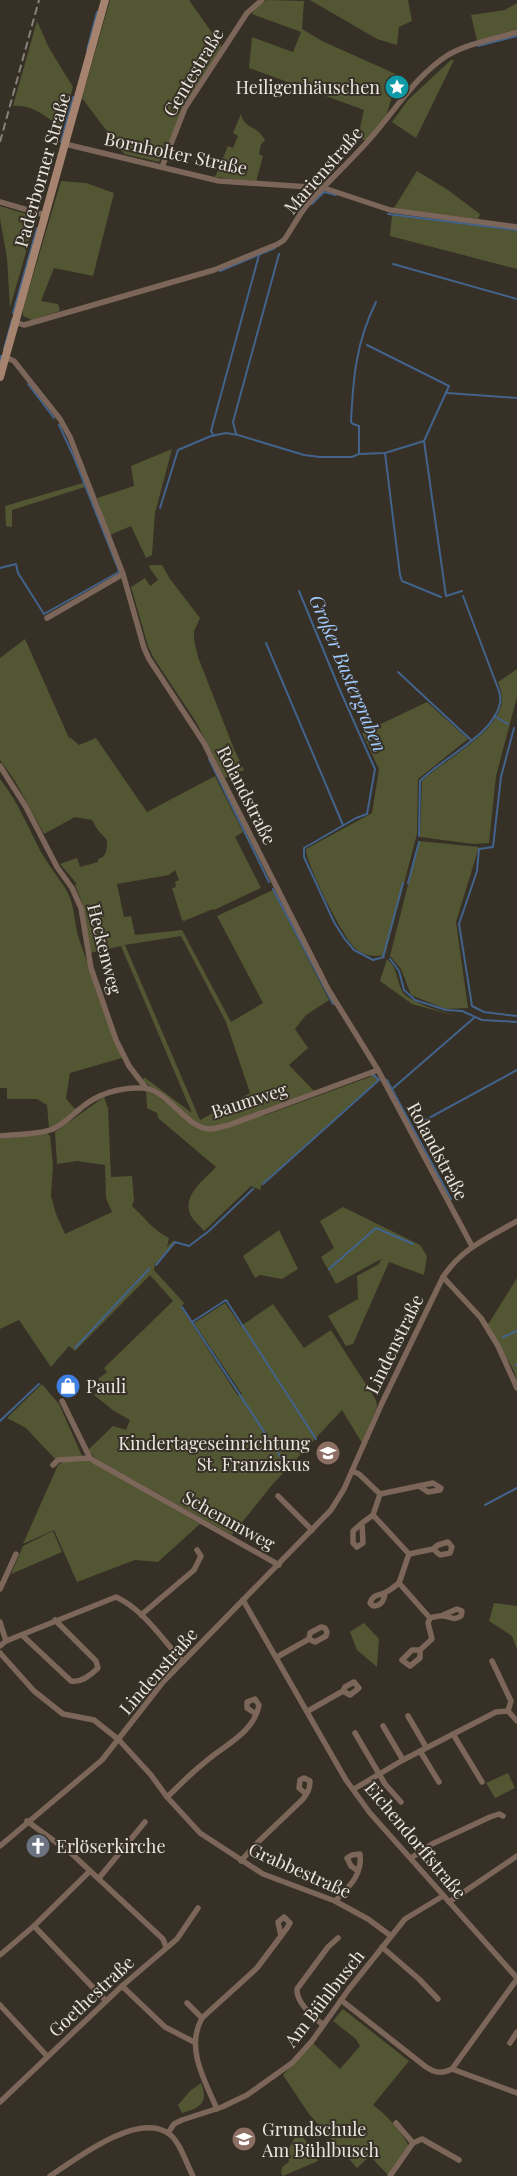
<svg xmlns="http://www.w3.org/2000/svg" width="517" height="2176" font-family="'Playfair Display',serif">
	<rect width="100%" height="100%" fill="#363026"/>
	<g fill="#535632" fill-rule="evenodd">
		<polygon points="110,0 189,0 222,47 200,81 159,162 124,154 82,98"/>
		<polygon points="267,0 304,1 302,29 322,41 398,75 386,117 366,141 358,137 364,110 249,68 252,37 293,52 301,32 252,14 255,8"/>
		<polygon points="310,0 408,0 412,21 399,27 397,45 377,39"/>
		<polygon points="517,3 517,29 477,41 471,15 505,10"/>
		<path d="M37,21L49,48L73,87L61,129C48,117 32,104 13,106Z"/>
		<polygon points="451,60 454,60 416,138 392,122 408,100"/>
		<path d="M241,114C244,129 259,126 265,141L261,144L259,154L263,156L256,182L215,177L228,146L233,148L238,136L233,133Z"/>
		<polygon points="417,171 448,190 480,214 478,219 394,208"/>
		<polygon points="61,181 86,183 114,193 93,276 54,268 41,301 58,304 60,311 32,320 23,316 23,309"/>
		<polygon points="0,206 36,217 10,308 7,258 0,219"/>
		<polygon points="392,215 517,231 517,269 390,236"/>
		<polygon points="172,449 155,513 152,555 146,558 131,526 110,535 97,498 134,486 131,466"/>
		<polygon points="83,483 85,487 12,510 12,527 6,526 5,506"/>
		<polygon points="150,565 162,565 170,579 200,618 194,631 194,640 198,657 234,749 244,770 225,778 196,722 153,657 148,646 131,587 145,578 150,586 158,580 149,567"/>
		<path d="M25,639L69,738H71L79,745L96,738L147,812L215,776L243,832L235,837L261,888L214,910L213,909L184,921L182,920L172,888L176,887L175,882L179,880L175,870L169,875L117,884L124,917L131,916L135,935L182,930L231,1022L263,1003L217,916L273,890L329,1000L306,1015L295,1029L308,1048L289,1065L314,1091L261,1110L263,1116L375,1075L378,1080L262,1184L260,1190L251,1186L204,1231C200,1226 194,1221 191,1216C181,1196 204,1180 216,1167L158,1118L157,1113L147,1108L146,1091L157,1096L169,1105L143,1080L144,1077L192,1113L121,946L90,953L83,905L75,885L77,884L60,864L77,858L80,867L98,862V859C107,857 107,849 107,840L97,829L92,820L75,817L44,834L15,781L0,760V658ZM181,936L226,1022L250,1093L200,1120L125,945Z"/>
		<path d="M517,669V697L496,776L489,843L473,844L420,837L422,781C442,761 499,733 502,701C502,695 500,687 498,682Z"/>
		<path d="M427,702L468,739L418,779L417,834L385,955C374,957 365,956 356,949C343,938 306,864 306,849L372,813L379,769L362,733Z"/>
		<path d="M0,779C18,802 28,827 41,852C49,866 59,878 67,891C75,906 74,923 79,939C93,978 107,1019 122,1058L70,1073L66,1099L76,1110L62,1122L49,1128L47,1105L37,1099H7V1088H0Z"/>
		<polygon points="419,841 479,847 456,922 468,1008 445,1009 411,995 401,969 390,956"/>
		<path d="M387,959C398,968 396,979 402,991C409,1003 442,1011 456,1016L412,1004L380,981Z"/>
		<path d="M104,1097L108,1108L111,1177L132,1176L134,1200L132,1206C145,1218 154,1231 169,1238L167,1247L173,1241L177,1242L155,1264L154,1270L184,1303L181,1307L238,1396L242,1394L194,1323L225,1303L241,1326L273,1304L304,1348L331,1330L376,1400L377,1406L362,1443L342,1410L272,1485L232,1535L96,1459L88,1450L113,1426L126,1430L130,1420L114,1411L94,1395L104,1385L98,1379L107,1372L104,1368L173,1301L150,1275L75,1351L69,1346L51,1367L19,1320L0,1329V1139L47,1133L50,1136L53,1165L51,1196L56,1214L65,1234L112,1212L106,1198L105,1165L77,1161L57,1164L55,1132Z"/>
		<polygon points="343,1207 420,1245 427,1256 424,1275 389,1262 353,1344 346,1346 328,1316 358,1299 357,1276 379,1264 381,1259 336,1284 321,1257 334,1248 320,1221"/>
		<polygon points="279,1230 298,1269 282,1279 260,1275 255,1278 243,1256"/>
		<polygon points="517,1278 517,1382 514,1371 487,1323 489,1323"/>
		<polygon points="42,1384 59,1404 82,1456 55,1459 26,1428 7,1418"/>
		<polygon points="89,1460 200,1524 158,1562 135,1560 77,1582 54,1530 23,1544 58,1465 63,1462"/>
		<polygon points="53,1531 62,1552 11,1574 23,1546"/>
		<polygon points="494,1603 517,1606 517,1649 512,1636 489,1621"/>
		<polygon points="364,1623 379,1639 377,1667 357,1650 350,1632"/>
		<polygon points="508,1773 515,1788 495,1798 486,1783"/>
		<path d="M343,2009L409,2061L373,2105C387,2115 401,2131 409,2146L389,2176L370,2156L357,2168L309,2114L283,2075L313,2043L340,2069L360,2046L356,2039L333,2021Z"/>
		<path d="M201,2083C209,2103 200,2108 182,2113L178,2105L190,2091Z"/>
		<polygon points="299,2130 318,2161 283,2176 281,2173 282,2167 289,2162 287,2152"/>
	</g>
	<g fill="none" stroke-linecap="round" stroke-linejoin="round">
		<g stroke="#42638b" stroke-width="2">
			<polyline points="478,46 517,36"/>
			<polyline points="87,50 97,12"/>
			<polyline points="61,142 73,97"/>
			<polyline points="312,204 324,192 336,195"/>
			<polyline points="299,211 314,192"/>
			<polyline points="388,214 517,230"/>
			<polyline points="393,264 517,299"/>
			<polyline points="220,271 275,248"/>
			<polyline points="13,313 37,228"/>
			<polyline points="367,345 449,386 424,441 446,596 462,591"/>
			<polyline points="4,349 12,320"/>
			<polyline points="0,361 1,356"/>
			<polyline points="28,384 54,418"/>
			<polyline points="447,393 517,398"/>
			<polyline points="59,425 73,455 119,571"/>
			<polyline points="236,434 233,422 279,254"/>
			<polyline points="214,436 211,431 259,255"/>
			<path d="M359,453V426L353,424L351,422C353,379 356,342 376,302"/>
			<polyline points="385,453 400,575 402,581 441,597"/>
			<polyline points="160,508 178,450 211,436 226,433 238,435 304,455 320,457 352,457 359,454 385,453 424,441"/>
			<polyline points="0,568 16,564 18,573 44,614 119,572"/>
			<polyline points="299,591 339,688 375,769 367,814 356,818 304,848 304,857 334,922 344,938 354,950 373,960 384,957"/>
			<polyline points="266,643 343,825"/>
			<polyline points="398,672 471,740"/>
			<polyline points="494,716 508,724"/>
			<polyline points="514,728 501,777 493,847 479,849 477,871 459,924 472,1006 484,1012 517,1016"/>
			<polyline points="209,759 269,882"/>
			<path d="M419,836L420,781C441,759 495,734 500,703C501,700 500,695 499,691L463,596"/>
			<polyline points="408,883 419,842"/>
			<polyline points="273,889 333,1004"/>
			<polyline points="383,957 403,883"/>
			<polyline points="390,959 399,971 404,990 415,1000 446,1010 462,1011 482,1020 517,1022"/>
			<polyline points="371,1075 374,1075 379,1080"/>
			<polyline points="387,1080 451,1199"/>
			<polyline points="392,1089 475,1017"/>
			<polyline points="418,1124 517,1070"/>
			<polyline points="263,1184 379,1080"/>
			<polyline points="156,1265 175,1242 189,1246 209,1231 253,1189"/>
			<polyline points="329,1269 376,1228 413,1244"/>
			<polyline points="182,1307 286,1465"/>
			<polyline points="192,1322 226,1300 316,1439"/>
			<polyline points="503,1337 517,1331"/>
			<polyline points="75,1348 149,1269"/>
			<polyline points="516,1365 517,1365"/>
			<polyline points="0,1421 39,1384"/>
			<polyline points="485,1505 517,1488"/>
		</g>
		<g stroke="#7c6659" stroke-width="5.5">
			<polyline points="65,144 219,181 324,188 390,210 517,227"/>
			<polyline points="162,167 185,108 247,13 262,0"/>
			<polyline points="0,202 45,215"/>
			<path d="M15,322L24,325L214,270L278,244L284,240C292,229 298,216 307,205C329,180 354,158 375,133C398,106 418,74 448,55C469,43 495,39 517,32"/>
			<polyline points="5,357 14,361 60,419 70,437 123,574 144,648 149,659 204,743 328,989 378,1070 472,1246"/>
			<polyline points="47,618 123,574"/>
			<polyline points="0,766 26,807 57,867 72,888 81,908 91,968 116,1040 129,1066 146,1088"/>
			<path d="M0,1136C16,1134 38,1135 53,1129C64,1124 72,1115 81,1108C97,1094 120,1087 142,1088C167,1088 186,1129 210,1129C216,1129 223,1126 229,1125L378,1070"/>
			<polyline points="443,1277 481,1318 498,1346 517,1388"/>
			<polyline points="62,1401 90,1458 96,1462 279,1565"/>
			<polyline points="53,1465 58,1460 90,1458"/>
			<polyline points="352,1471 359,1474 380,1494 373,1515 409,1554 399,1583 430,1618 428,1623 432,1639 420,1650 420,1658 410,1666 402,1660 412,1650 420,1650"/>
			<polyline points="380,1494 433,1483 441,1488 440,1490 428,1492 419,1486"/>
			<polyline points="278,1496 312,1530"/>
			<polyline points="362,1523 353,1531 353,1543 357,1547 363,1543 362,1523 373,1515"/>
			<polyline points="409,1554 433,1549 438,1545 448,1542 452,1547 450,1553 440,1555 433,1549"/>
			<polyline points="0,1589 16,1554"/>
			<path d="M385,1593C384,1601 381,1606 373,1606L370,1603C373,1593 381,1596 388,1591C392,1589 395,1586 399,1583"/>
			<polyline points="243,1600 346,1780 370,1813 517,1978"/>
			<polyline points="141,1615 194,1570 201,1556 197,1550"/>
			<path d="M430,1618C434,1617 440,1615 444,1616C452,1617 453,1621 461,1616L462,1611L457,1609L443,1615"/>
			<polyline points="0,1622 6,1641"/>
			<path d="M22,1635L71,1681C81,1683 91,1675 98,1668L96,1661L55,1620"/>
			<path d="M0,1646L6,1641L116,1597C143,1609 163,1640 183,1662"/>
			<polyline points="0,1653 34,1691 63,1714 94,1720 119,1740 151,1775 167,1797 200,1833 263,1874 335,1901 368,1919 391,1936"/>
			<polyline points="277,1657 309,1639 310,1633 321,1627 325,1628 327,1632 326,1636 315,1642 309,1639"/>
			<polyline points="492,1661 511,1701 508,1711 517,1721"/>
			<polyline points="308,1711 343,1691 345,1687 354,1682 359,1688 350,1695 343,1691"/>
			<polyline points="408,1716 426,1747"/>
			<polyline points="383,1726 403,1760"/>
			<polyline points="355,1733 385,1784 401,1802"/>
			<polyline points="453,1734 482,1782"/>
			<polyline points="420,1751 439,1782"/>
			<polyline points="354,1789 403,1760 496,1712 508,1711"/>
			<path d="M167,1797C179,1786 191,1773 204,1763C223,1746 254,1733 259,1705L255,1699L247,1702V1708L256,1714"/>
			<polyline points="27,1821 72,1854 163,1939 166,1947"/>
			<path d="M0,1846L102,1760L163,1682L331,1510L344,1489L382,1403L443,1277C462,1248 488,1238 517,1221"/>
			<polyline points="411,1858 432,1844 490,1817 499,1814 503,1816"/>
			<path d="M241,1861L256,1844L303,1799C308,1792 310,1789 310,1781L304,1778L300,1780L299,1788L306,1794"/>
			<polyline points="99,1878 145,1822"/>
			<path d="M335,1901C348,1888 363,1875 360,1854L352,1855L347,1858L351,1866L358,1871"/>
			<polyline points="449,1902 517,1856"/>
			<polyline points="34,1926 106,2001"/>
			<polyline points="382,1947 419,1979 438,1999"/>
			<polyline points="0,1955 34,1926 90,1871"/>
			<polyline points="122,1986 165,2027 194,2042"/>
			<path d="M341,2000L426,2067C435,2073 442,2074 452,2069L517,1979"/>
			<polyline points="187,2003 202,2018"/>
			<polyline points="0,2005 47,2056"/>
			<path d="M323,2025C314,2017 296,2003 297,1989L328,1947L338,1938"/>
			<polyline points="510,2043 517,2032"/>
			<polyline points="452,2069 517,2093"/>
			<polyline points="0,2102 122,1986 177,1939 198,1908"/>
			<path d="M217,2109C205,2081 185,2048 202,2018L257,1968L287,1928L290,1923L284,1917L278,1922L281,1936"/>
			<polyline points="396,2123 413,2143"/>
			<polyline points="168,2133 174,2124 182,2120 222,2107 247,2095 292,2063 312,2041 349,1989 405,1919 443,1896"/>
			<path d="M50,2176C76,2159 136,2112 168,2133C180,2141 186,2163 193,2176"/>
			<polyline points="390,2176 413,2143 422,2139 459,2160"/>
		</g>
		<polyline stroke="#a5836f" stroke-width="8" points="0,377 105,0"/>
		<polyline stroke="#87827a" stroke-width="2" stroke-dasharray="8 4" stroke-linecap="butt" points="0,142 39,0"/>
	</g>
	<defs>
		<symbol id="sight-disc" viewBox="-11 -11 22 22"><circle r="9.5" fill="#0f9aa8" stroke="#363026"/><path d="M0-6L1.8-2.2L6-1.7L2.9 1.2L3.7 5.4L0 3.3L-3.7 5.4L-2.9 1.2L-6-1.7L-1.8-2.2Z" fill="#fff"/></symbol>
		<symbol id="shop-disc" viewBox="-11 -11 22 22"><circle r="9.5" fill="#3f7fe0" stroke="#363026"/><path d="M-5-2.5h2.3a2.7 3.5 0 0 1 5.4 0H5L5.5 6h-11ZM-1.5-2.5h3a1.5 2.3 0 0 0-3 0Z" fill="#fff"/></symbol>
		<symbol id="school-disc" viewBox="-11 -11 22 22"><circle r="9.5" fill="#8d6e63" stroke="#363026"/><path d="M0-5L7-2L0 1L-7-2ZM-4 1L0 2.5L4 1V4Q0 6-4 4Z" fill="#fff"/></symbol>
		<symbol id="church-disc" viewBox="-11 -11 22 22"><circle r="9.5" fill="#6b7280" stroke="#363026"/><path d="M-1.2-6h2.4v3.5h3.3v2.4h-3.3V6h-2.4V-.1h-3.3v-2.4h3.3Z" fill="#fff"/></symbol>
	</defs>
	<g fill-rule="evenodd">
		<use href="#sight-disc" x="383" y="73" width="28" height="28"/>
		<use href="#shop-disc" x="54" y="1372" width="28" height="28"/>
		<use href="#school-disc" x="314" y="1439" width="28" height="28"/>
		<use href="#church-disc" x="24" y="1832" width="28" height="28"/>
		<use href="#school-disc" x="230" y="2125" width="28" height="28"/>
	</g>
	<g text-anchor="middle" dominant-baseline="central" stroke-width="4" stroke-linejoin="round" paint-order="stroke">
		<g font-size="18" fill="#eae5df" stroke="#363026">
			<text transform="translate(193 72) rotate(-59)">Gentestraße</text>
			<text transform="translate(176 153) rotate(12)">Bornholter Straße</text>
			<text transform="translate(42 170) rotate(-74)">Paderborner Straße</text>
			<text transform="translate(323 170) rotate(-49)">Marienstraße</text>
			<text transform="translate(247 795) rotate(63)">Rolandstraße</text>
			<text transform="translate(105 949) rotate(76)">Heckenweg</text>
			<text transform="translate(249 1100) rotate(-18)">Baumweg</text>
			<text transform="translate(438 1151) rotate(62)">Rolandstraße</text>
			<text transform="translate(394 1344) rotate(-64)">Lindenstraße</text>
			<text transform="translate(229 1520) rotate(29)">Schemmweg</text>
			<text transform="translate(158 1671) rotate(-49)">Lindenstraße</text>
			<text transform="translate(416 1840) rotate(50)">Eichendorffstraße</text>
			<text transform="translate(300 1870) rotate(24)">Grabbestraße</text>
			<text transform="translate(91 1996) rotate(-43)">Goethestraße</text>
			<text transform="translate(324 1998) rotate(-52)">Am Bühlbusch</text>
		</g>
		<g font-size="18" fill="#eae5df" stroke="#363026" text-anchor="start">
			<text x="380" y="87" text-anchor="end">Heiligenhäuschen</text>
			<text x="86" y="1386">Pauli</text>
			<text x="310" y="1443" text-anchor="end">Kindertageseinrichtung<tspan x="310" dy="21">St. Franziskus</tspan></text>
			<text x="56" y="1846">Erlöserkirche</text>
			<text x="262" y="2129">Grundschule<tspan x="262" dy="21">Am Bühlbusch</tspan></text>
		</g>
		<g font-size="19" font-style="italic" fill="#a0c9fc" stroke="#363026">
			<text transform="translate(349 673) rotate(67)">Großer Bastergraben</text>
		</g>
	</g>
</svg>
